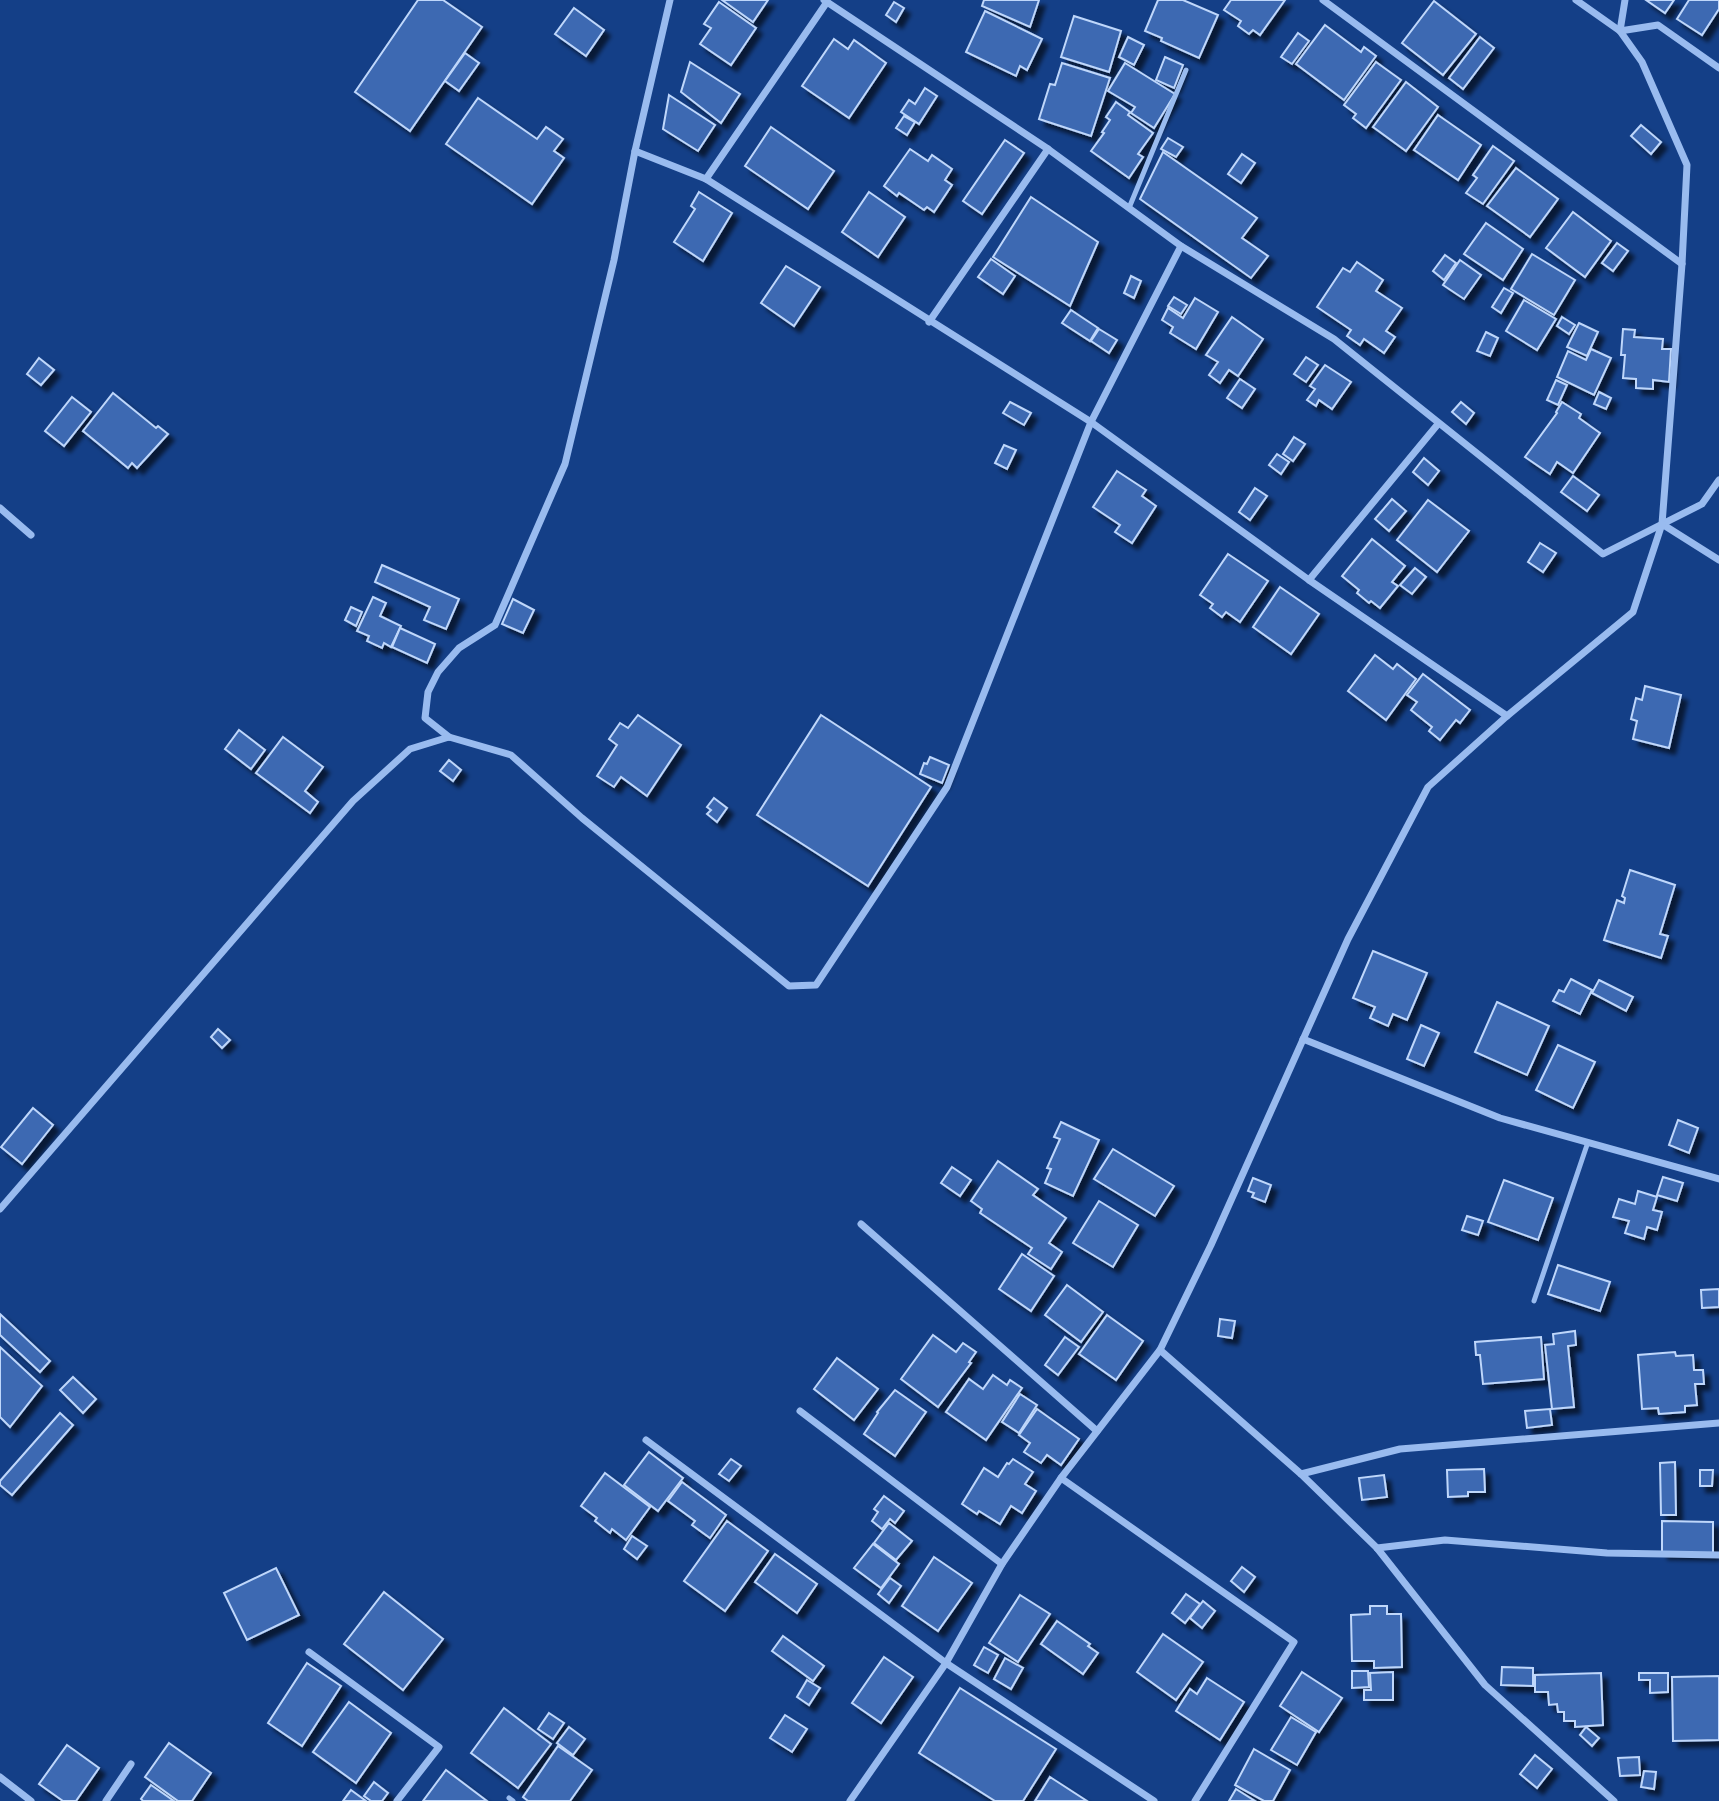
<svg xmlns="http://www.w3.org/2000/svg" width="1719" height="1801" font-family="'Noto Sans',sans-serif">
	<defs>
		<filter id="shadow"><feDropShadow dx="6" dy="6" stdDeviation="2" flood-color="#0009"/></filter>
	</defs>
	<rect width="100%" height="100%" fill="#143f87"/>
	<g fill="#3c69b2" stroke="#bfd7fb" stroke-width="2" filter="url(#shadow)">
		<polygon points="418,0 443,0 482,27 410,131 355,92"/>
		<polygon points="722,0 768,0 753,22"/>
		<polygon points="984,0 1039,0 1030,27 982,6"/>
		<polygon points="1158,0 1183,0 1218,15 1199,58 1161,41 1162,38 1145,31"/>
		<polygon points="1231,0 1285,0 1260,35 1253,30 1249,34 1238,26 1241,21 1224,10"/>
		<polygon points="1646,0 1674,0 1665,13"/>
		<polygon points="1689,0 1719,0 1719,9 1702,35 1677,19"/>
		<polygon points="1434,1 1476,34 1443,75 1402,43"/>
		<polygon points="719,2 756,28 731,65 700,44 711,28 704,24"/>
		<polygon points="894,2 904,8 896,22 886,15"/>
		<polygon points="574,8 604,30 586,56 555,34"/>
		<polygon points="985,11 1042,39 1027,70 1020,66 1016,76 966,52"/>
		<polygon points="1074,16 1121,31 1109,72 1061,57"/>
		<polygon points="1325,25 1361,52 1364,47 1376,56 1344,100 1296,64"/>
		<polygon points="1298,33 1309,41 1292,64 1281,57"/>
		<polygon points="1128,37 1144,45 1134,65 1119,57"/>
		<polygon points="1480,37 1494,48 1463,89 1449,78"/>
		<polygon points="834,39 848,49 854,40 886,63 849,118 802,86"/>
		<polygon points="465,53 479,63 459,91 445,81"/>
		<polygon points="1165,57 1183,65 1174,88 1156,80"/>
		<polygon points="690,62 740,94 721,123 681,92"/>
		<polygon points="1376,62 1401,80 1366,128 1353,118 1356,114 1344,105"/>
		<polygon points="1062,63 1110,78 1091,136 1039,119 1050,84 1055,85"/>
		<polygon points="1125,63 1175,94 1154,128 1131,113 1135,107 1108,91"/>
		<polygon points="1406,82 1438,107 1406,151 1373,127"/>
		<polygon points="925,88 937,96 919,124 901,112 909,100 915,104"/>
		<polygon points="669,95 715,125 698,151 663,129"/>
		<polygon points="478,98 537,139 546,127 563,139 554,151 564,158 532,204 446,144"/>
		<polygon points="1116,102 1130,112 1128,115 1153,133 1138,154 1143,157 1129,178 1091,151 1104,133 1102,132 1110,120 1106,117"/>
		<polygon points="1438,115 1481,145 1458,180 1414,150"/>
		<polygon points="904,116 915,122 907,135 896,128"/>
		<polygon points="1641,125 1661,142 1651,154 1631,136"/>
		<polygon points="771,127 834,171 808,209 745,166"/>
		<polygon points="1168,138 1183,147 1176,157 1161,149"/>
		<polygon points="1005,140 1024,153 982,214 963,201"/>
		<polygon points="1493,146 1514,161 1483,204 1466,193 1477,178 1473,175"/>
		<polygon points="910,149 928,161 932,155 952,169 945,180 952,185 934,212 927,207 924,210 899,193 897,196 884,186"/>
		<polygon points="1163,152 1257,218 1242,238 1268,256 1251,278 1140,199"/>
		<polygon points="1242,154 1255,163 1241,183 1228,174"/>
		<polygon points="1516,168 1558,199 1530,237 1487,206"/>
		<polygon points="699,192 732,213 703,261 674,242 695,209 691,206"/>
		<polygon points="869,192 905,217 878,257 842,232"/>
		<polygon points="1031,197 1098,242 1070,306 993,257"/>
		<polygon points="1573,212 1611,241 1585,277 1546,248"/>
		<polygon points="1486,223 1523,249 1503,280 1464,254"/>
		<polygon points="1617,243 1628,251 1613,271 1602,263"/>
		<polygon points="1532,254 1575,280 1554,315 1511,289"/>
		<polygon points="1445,255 1456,263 1444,280 1433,271"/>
		<polygon points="991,259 1015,276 1003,294 978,277"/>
		<polygon points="1460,260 1481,275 1464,299 1443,285"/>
		<polygon points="1357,262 1383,280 1376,291 1402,308 1386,331 1395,337 1384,353 1364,339 1360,345 1347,336 1351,330 1317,307 1343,268 1350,272"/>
		<polygon points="786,266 820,287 794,326 761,303"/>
		<polygon points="1131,276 1141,281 1134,298 1124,293"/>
		<polygon points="1504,288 1513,293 1501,313 1492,307"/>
		<polygon points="1174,297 1187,305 1181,314 1168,306"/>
		<polygon points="1195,298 1218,312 1196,349 1170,333 1173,327 1162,320 1168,308 1183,318"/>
		<polygon points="1524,300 1556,319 1537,350 1506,331"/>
		<polygon points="1071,310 1098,328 1090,341 1062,323"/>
		<polygon points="1232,317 1263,339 1238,376 1229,370 1220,383 1209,375 1218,362 1206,355"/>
		<polygon points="1562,317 1575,325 1569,334 1557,326"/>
		<polygon points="1579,323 1598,332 1587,356 1567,347"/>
		<polygon points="1099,329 1117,340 1109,353 1091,341"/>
		<polygon points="1623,329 1635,330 1634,337 1663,339 1662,349 1671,349 1669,382 1653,380 1653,389 1636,388 1636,379 1623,378 1625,355 1621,355"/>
		<polygon points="1486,332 1498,338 1490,356 1477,351"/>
		<polygon points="1591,349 1611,358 1594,395 1557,377 1568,351 1586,360"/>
		<polygon points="1306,357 1318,365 1306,382 1294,374"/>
		<polygon points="39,358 54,370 41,385 27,374"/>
		<polygon points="1325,365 1351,382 1332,409 1319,400 1316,406 1307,400 1315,389 1310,386"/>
		<polygon points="1240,379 1255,389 1242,408 1227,398"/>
		<polygon points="1556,380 1567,385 1558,405 1547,400"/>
		<polygon points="1599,392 1611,398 1606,409 1594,404"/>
		<polygon points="113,393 156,428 158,426 168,434 137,468 132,463 128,468 83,431"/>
		<polygon points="72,397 91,412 64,446 45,431"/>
		<polygon points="1010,402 1031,413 1024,425 1003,413"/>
		<polygon points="1461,402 1474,413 1466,424 1452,412"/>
		<polygon points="1562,402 1581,414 1579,418 1600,433 1573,473 1557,462 1550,474 1525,457 1557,413 1556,412"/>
		<polygon points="1294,437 1305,444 1293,461 1283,454"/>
		<polygon points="1004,445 1016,450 1007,469 995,463"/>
		<polygon points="1277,454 1289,462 1281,474 1269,465"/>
		<polygon points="1424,458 1439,471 1428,485 1413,472"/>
		<polygon points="1117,471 1146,490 1142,496 1156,506 1132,543 1115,532 1120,525 1093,507"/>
		<polygon points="1573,476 1599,495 1587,511 1561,492"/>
		<polygon points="1255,488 1267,496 1250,520 1239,512"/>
		<polygon points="1392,499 1406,511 1389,531 1375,519"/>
		<polygon points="1428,500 1469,531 1437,572 1397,540"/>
		<polygon points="1372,539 1405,566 1392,582 1398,586 1380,608 1371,601 1369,603 1357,593 1359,590 1342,576"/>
		<polygon points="1540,543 1556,553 1543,572 1528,562"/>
		<polygon points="1228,554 1268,581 1240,622 1226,612 1222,617 1210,608 1213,604 1200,595"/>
		<polygon points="382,565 459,599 446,629 424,620 430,607 375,582"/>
		<polygon points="1415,568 1426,577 1412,594 1400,585"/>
		<polygon points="1280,587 1319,614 1291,654 1253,627"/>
		<polygon points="373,597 386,603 380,616 401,626 391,647 384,643 382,648 367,641 369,636 357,631"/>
		<polygon points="513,599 534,610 523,633 502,624"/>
		<polygon points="351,607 362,612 356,626 345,620"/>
		<polygon points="400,628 435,644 427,663 392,647"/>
		<polygon points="1375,655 1393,669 1397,664 1416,679 1386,720 1348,691"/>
		<polygon points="1423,674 1470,710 1460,723 1456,720 1440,740 1429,731 1432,727 1411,710 1417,702 1407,695"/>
		<polygon points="1645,686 1681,695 1669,748 1633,739 1637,721 1631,719 1636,698 1642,700"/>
		<polygon points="638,715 681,745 647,796 621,777 614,787 597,776 617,745 609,739 620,723 628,728"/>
		<polygon points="821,715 931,787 868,886 757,815"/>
		<polygon points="239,730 265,750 251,769 225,749"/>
		<polygon points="283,737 323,767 305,791 318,802 310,813 256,773"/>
		<polygon points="930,757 949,765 942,783 920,774 924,763 927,764"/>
		<polygon points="449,760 461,770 453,781 440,771"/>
		<polygon points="714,798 727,808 717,822 707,814 711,810 707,807"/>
		<polygon points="1630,870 1675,885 1660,934 1668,936 1661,958 1604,940 1617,900 1624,903 1625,898 1622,896"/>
		<polygon points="1373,951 1427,973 1407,1020 1393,1014 1388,1026 1370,1018 1375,1007 1353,998"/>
		<polygon points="1571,979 1592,990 1580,1014 1553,1001 1559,990 1564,992"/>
		<polygon points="1599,980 1633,997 1626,1011 1592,993"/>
		<polygon points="1497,1002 1549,1026 1527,1075 1475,1052"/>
		<polygon points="1421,1025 1439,1033 1424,1066 1407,1059"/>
		<polygon points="218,1029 230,1040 222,1048 211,1037"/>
		<polygon points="1558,1045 1595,1062 1573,1108 1536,1090"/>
		<polygon points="33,1108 53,1125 22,1164 1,1147"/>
		<polygon points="1678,1120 1698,1128 1689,1153 1669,1145"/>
		<polygon points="1061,1122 1099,1140 1073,1196 1045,1183 1051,1169 1047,1168 1060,1139 1054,1137"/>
		<polygon points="1113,1149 1174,1186 1155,1216 1094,1179"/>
		<polygon points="998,1161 1038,1189 1033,1195 1066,1218 1049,1243 1062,1252 1051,1269 1028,1254 1032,1248 980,1213 982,1209 971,1201"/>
		<polygon points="952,1167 971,1180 960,1196 941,1183"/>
		<polygon points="1663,1177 1683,1183 1677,1201 1657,1195"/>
		<polygon points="1253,1178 1271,1185 1265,1202 1252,1197 1254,1193 1248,1191"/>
		<polygon points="1504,1180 1553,1198 1538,1240 1488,1222"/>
		<polygon points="1638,1191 1657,1197 1653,1210 1662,1212 1657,1230 1647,1227 1644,1239 1625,1233 1629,1221 1613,1217 1619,1199 1635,1204"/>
		<polygon points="1099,1201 1138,1225 1113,1267 1073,1243"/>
		<polygon points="1467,1216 1483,1221 1478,1235 1462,1230"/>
		<polygon points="1022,1254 1054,1276 1031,1311 999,1289"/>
		<polygon points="1558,1265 1610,1282 1600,1311 1548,1294"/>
		<polygon points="1067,1285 1103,1312 1081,1342 1045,1315"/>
		<polygon points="1719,1289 1719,1307 1702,1308 1701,1290"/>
		<polygon points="0,1314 50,1361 40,1372 0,1335"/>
		<polygon points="1107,1315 1143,1341 1116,1380 1079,1354"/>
		<polygon points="1220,1319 1235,1321 1232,1338 1218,1336"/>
		<polygon points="1575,1331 1576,1345 1568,1346 1574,1407 1552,1409 1545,1345 1554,1344 1553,1334"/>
		<polygon points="933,1335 956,1352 963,1343 976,1352 969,1362 971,1363 938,1407 901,1379"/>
		<polygon points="1065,1337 1079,1347 1058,1375 1045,1365"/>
		<polygon points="1541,1337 1544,1379 1483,1384 1480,1355 1476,1355 1475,1342"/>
		<polygon points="0,1347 42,1386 10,1427 0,1417"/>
		<polygon points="1675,1352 1676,1356 1693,1355 1694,1370 1703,1370 1704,1384 1695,1384 1697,1405 1685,1406 1685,1412 1659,1414 1658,1408 1642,1409 1638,1355"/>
		<polygon points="837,1358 878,1389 854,1420 814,1389"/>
		<polygon points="993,1375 1007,1385 1010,1380 1022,1388 986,1440 946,1412 969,1379 983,1389"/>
		<polygon points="73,1377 96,1399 83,1413 60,1390"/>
		<polygon points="895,1390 926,1412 895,1456 864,1434 878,1413 877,1412"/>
		<polygon points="1020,1394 1037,1405 1019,1433 1002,1422"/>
		<polygon points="1037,1409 1079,1439 1061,1465 1047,1455 1041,1463 1024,1452 1030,1443 1019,1435"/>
		<polygon points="1550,1409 1552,1425 1527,1428 1525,1411"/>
		<polygon points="60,1413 73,1425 12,1495 0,1485 0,1481"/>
		<polygon points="649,1452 683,1478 658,1511 624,1485"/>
		<polygon points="731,1459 741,1466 729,1481 719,1474"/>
		<polygon points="1013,1459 1033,1472 1025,1484 1036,1491 1022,1513 1011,1506 1000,1524 979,1511 977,1514 962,1504 984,1468 998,1477 1007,1463 1009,1464"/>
		<polygon points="1675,1462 1676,1515 1661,1515 1660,1463"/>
		<polygon points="1484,1469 1485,1492 1468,1492 1468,1496 1448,1497 1447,1470"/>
		<polygon points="1700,1470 1713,1470 1712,1486 1700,1486"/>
		<polygon points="605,1473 650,1507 626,1540 612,1529 610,1533 595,1521 597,1518 581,1506"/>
		<polygon points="1384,1475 1387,1497 1362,1500 1359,1478"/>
		<polygon points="682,1482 726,1515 710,1538 692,1525 695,1521 668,1501"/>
		<polygon points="884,1496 904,1511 895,1523 890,1519 882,1529 872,1521 878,1512 874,1509"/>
		<polygon points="727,1521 768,1551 725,1611 684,1581"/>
		<polygon points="1662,1521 1713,1522 1713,1554 1662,1553"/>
		<polygon points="889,1523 912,1541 896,1560 874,1543"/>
		<polygon points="632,1536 647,1546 637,1559 624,1549"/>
		<polygon points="873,1544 899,1564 881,1588 854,1568"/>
		<polygon points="775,1554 817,1584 797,1613 755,1582"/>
		<polygon points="934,1557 972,1583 938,1631 902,1606"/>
		<polygon points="1242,1567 1255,1577 1244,1592 1231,1581"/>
		<polygon points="276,1568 299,1615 247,1640 224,1593"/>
		<polygon points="890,1578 901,1586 889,1603 878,1594"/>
		<polygon points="384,1592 443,1639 403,1690 344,1644"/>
		<polygon points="1186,1594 1200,1604 1185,1623 1172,1613"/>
		<polygon points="1020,1595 1050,1614 1018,1662 989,1643"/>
		<polygon points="1203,1601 1215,1611 1202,1628 1190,1618"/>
		<polygon points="1370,1606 1387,1606 1387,1614 1401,1614 1402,1667 1374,1668 1374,1661 1352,1661 1351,1615 1370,1614"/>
		<polygon points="1057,1621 1090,1644 1088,1646 1098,1653 1083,1674 1041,1644"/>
		<polygon points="1163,1634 1203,1662 1176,1700 1137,1672"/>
		<polygon points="783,1636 824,1666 813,1681 772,1651"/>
		<polygon points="984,1647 998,1655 988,1673 974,1665"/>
		<polygon points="884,1657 913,1677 881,1723 852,1703"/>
		<polygon points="1005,1658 1023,1668 1011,1689 994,1679"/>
		<polygon points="307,1663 341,1686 302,1746 268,1723"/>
		<polygon points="1502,1667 1533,1668 1533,1686 1501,1685"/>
		<polygon points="1352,1671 1368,1671 1369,1687 1352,1688"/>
		<polygon points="1302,1672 1342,1698 1319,1732 1280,1706"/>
		<polygon points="1393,1672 1393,1700 1364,1700 1364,1690 1371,1690 1370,1673"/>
		<polygon points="1601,1673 1603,1725 1575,1727 1575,1721 1564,1721 1564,1712 1558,1712 1557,1704 1549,1705 1548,1692 1535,1692 1535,1675"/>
		<polygon points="1639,1673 1668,1673 1668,1692 1650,1693 1650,1680 1639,1680"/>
		<polygon points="1719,1676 1719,1740 1673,1741 1672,1677"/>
		<polygon points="1207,1678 1244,1702 1220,1740 1176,1711 1190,1689 1197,1694"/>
		<polygon points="807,1680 820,1688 809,1705 797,1697"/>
		<polygon points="960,1688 1056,1749 1023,1801 995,1801 919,1753"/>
		<polygon points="349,1702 391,1733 356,1783 313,1752"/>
		<polygon points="504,1708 551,1744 518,1788 471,1753"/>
		<polygon points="549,1713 564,1723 553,1739 538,1729"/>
		<polygon points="785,1715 807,1729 792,1752 770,1738"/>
		<polygon points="1291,1717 1316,1732 1297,1765 1271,1750"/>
		<polygon points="569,1727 585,1739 573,1755 557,1743"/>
		<polygon points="1586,1727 1599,1738 1592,1746 1580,1735"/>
		<polygon points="169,1743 211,1773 192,1801 178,1801 145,1777"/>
		<polygon points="67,1745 99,1768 76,1801 63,1801 39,1784"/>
		<polygon points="558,1746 592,1770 570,1801 528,1801 523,1797"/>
		<polygon points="1254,1749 1290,1770 1273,1801 1264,1801 1235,1785"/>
		<polygon points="1535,1755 1552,1769 1537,1788 1520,1774"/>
		<polygon points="1639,1757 1640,1775 1620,1776 1618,1758"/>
		<polygon points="446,1770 487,1801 423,1801"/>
		<polygon points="1644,1771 1656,1772 1654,1789 1641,1787"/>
		<polygon points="1050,1777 1087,1801 1035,1801"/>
		<polygon points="374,1782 388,1793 382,1801 371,1801 364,1796"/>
		<polygon points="151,1785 174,1801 143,1801 141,1799"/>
		<polygon points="1236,1789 1255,1801 1229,1801"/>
		<polygon points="351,1790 366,1801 343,1801"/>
	</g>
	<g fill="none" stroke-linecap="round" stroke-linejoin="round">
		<g stroke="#99bbef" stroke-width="5">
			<polyline points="1129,208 1186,70"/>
			<polyline points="1534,1301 1588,1142"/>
			<polyline points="509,1798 513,1801"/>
		</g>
		<g stroke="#99bbef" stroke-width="7">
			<polyline points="824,0 1048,149 1181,246 1334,339 1603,554 1702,504 1719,480"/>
			<polyline points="1323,0 1682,264"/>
			<polyline points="1576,0 1620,31 1642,62 1687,165 1682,264 1662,524 1719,560"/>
			<polyline points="1625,0 1620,31 1658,25 1719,68"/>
			<polyline points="635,151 706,179 1091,422 1309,580 1507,716"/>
			<polyline points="706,179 827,2"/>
			<polyline points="929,322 1048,149"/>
			<polyline points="0,508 31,535"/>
			<polyline points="1309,580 1438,424"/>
			<polyline points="449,737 425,718 428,692 438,672 459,648 495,625 565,464 614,260 635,151 670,0"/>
			<polyline points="1303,1039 1500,1118 1719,1179"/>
			<polyline points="0,1209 353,801 410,749 449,737 511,755 582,818 789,986 816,985 947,787 1091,422 1181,246"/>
			<polyline points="861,1224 1097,1431"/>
			<polyline points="1160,1350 1301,1474 1377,1548 1485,1685 1614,1801"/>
			<polyline points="800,1411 1002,1564"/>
			<polyline points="646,1440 946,1663 1154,1801"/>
			<polyline points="1301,1474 1400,1449 1719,1423"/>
			<polyline points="1061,1478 1294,1642 1195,1801"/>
			<polyline points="1377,1548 1445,1540 1607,1553 1719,1555"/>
			<polyline points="309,1652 439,1747 397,1801"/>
			<polyline points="0,1777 31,1801"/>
			<polyline points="106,1801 131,1764"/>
			<polyline points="850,1801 946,1663 1002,1564 1061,1478 1160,1350 1211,1245 1348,939 1428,787 1507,716 1633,612 1662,524"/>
		</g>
	</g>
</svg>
